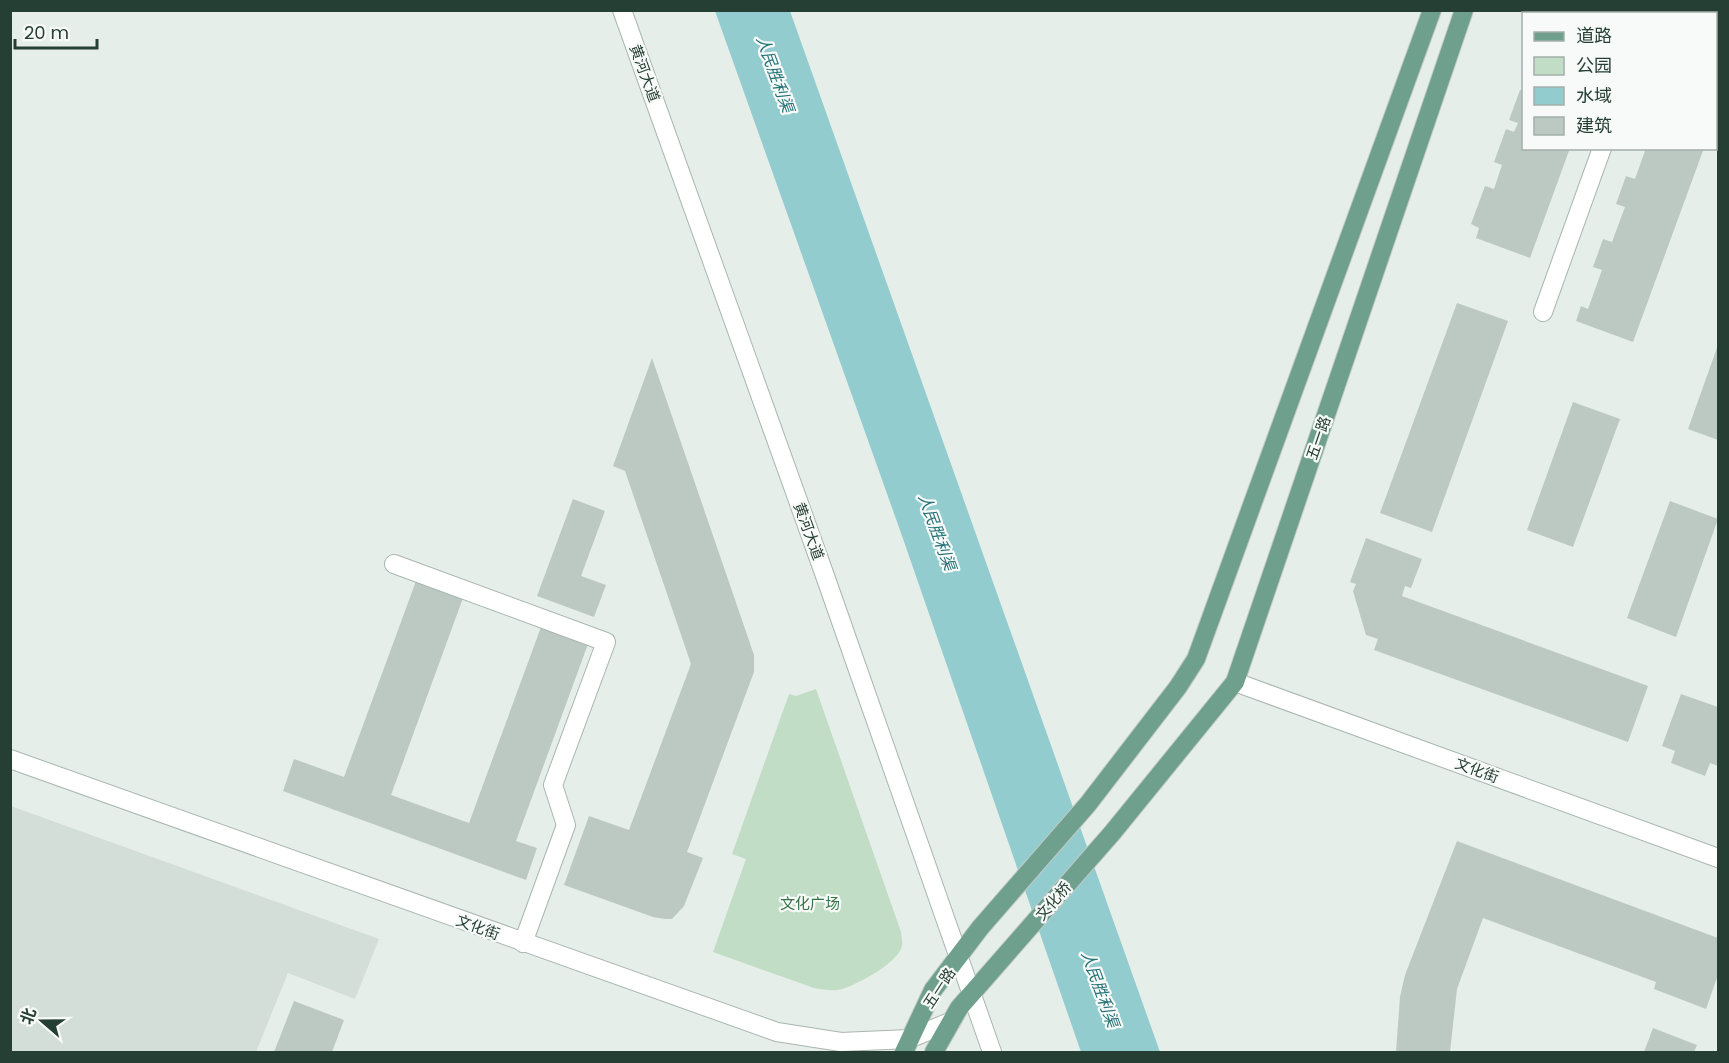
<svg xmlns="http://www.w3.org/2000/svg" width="1729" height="1063" font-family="Poppins,'Noto Sans SC',sans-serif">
	<rect width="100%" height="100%" fill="#e6eeea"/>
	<polygon fill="#d4ded8" points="11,806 379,939 355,999 288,973 256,1052 11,1052"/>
	<path fill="#c1ddc5" d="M816,689L901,932C901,936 903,942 902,946C898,963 858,984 842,989C833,992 823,989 814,988L713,952L746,859L732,854L789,694L796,696Z"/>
	<polygon fill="#93ccce" points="715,11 790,11 1160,1052 1081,1052 901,533"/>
	<g fill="#bcc9c2">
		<polygon points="1549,10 1620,10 1619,14 1548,14"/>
		<polygon points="1687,10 1699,10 1707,13 1685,14"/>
		<polygon points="1716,16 1718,18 1718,108 1716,116"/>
		<polygon points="1520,90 1524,91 1524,148 1570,148 1530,258 1476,238 1479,228 1471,224 1485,186 1494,189 1502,165 1494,162 1506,129 1514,132 1518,123 1509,120"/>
		<polygon points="1646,148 1704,148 1633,342 1576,321 1581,306 1588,309 1602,270 1593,267 1603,239 1612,242 1625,207 1616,204 1626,176 1635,179"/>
		<polygon points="1457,303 1508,321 1432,532 1380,513"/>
		<polygon points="1718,345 1718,440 1688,429"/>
		<polygon points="652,358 754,655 754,672 687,852 703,858 684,906 672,919 665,919 653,917 564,885 589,816 629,830 691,664 625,471 613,466"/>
		<polygon points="1573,402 1620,419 1573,547 1527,530"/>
		<polygon points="573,499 605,511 581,576 606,585 594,617 537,596"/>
		<polygon points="1670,501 1718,519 1676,637 1627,618"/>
		<polygon points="1366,538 1422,559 1411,588 1405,586 1402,596 1648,686 1628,742 1374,650 1378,639 1366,635 1353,591 1356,584 1350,582"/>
		<polygon points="416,581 463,598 391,795 469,823 541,627 588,644 516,841 537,848 526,880 283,791 294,759 344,777"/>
		<polygon points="1681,694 1718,707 1718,766 1710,763 1705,776 1671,763 1675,751 1662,746"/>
		<polygon points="1457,841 1718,938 1718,975 1706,1009 1654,989 1656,982 1483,918 1457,989 1450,1052 1396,1052 1400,997 1405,975"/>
		<polygon points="294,1001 344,1020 332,1052 274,1052"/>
		<polygon points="1653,1028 1697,1045 1694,1052 1644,1052"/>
	</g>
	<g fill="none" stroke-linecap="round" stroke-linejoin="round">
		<defs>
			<g id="minor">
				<polyline points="622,10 824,573 992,1052"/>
				<polyline points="1651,14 1652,10"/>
				<polyline points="1543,312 1602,148"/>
				<polyline points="394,564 606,642 553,785 566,825 523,943"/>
				<polyline points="1235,682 1718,858"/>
				<polyline points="10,759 777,1032 841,1042 909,1039 952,1021"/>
			</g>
			<g id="major">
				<polyline points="904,1052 933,990 980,928 1088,804 1178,687 1196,659 1432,10"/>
				<polyline points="934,1052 959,1008 1113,832 1235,682 1464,10"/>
			</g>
		</defs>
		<use href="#minor" stroke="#a9b6b0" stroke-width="20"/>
		<use href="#major" stroke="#c2c9c6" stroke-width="20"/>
		<use href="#minor" stroke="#fff" stroke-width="18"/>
		<use href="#major" stroke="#6ea08d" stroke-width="18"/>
	</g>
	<g text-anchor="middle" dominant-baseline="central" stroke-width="4.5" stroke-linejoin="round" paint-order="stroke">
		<g font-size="15" fill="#263f35" stroke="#f7faf8">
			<text transform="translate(645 73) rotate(70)">黄河大道</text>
			<text transform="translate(1318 438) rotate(-71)">五一路</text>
			<text transform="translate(809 531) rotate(70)">黄河大道</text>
			<text transform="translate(1477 770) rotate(20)">文化街</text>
			<text transform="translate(1053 901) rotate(-49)">文化桥</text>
			<text transform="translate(478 927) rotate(20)">文化街</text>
			<text transform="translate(939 988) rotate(-57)">五一路</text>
		</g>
		<g font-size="15" fill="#337345" stroke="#f7faf8">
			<text x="810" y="903">文化广场</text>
		</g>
		<g font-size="16" font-style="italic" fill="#247377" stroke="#f7faf8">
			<text transform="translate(775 74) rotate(70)">人民胜利渠</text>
			<text transform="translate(937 532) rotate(70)">人民胜利渠</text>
			<text transform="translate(1100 989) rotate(70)">人民胜利渠</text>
		</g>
	</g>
	<rect width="1729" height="1063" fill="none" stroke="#263f35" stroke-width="24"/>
	<rect x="1522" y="12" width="195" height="138" fill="#f7faf8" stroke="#a3afaa" stroke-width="1.5"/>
	<rect x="1534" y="32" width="30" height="9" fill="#6ea08d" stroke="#a3afaa" stroke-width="1.5"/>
	<text x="1576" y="42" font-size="18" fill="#263f35">道路</text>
	<rect x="1534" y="57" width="30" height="18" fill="#c1ddc5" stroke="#a3afaa" stroke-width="1.5"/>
	<text x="1576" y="72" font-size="18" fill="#263f35">公园</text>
	<rect x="1534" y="87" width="30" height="18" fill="#93ccce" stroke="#a3afaa" stroke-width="1.5"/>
	<text x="1576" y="102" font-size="18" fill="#263f35">水域</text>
	<rect x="1534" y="117" width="30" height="18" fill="#bcc9c2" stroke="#a3afaa" stroke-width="1.5"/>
	<text x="1576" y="132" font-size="18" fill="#263f35">建筑</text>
	<g transform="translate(42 1021) rotate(290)" stroke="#f7faf8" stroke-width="4.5" paint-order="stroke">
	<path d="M0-4.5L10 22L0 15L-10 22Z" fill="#263f35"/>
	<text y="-9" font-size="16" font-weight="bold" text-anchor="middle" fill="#263f35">北</text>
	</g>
	<path d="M15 39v9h82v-9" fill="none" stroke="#263f35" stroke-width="3"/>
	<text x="24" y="39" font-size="18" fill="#263f35" stroke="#f7faf8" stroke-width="4.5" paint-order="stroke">20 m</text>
</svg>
